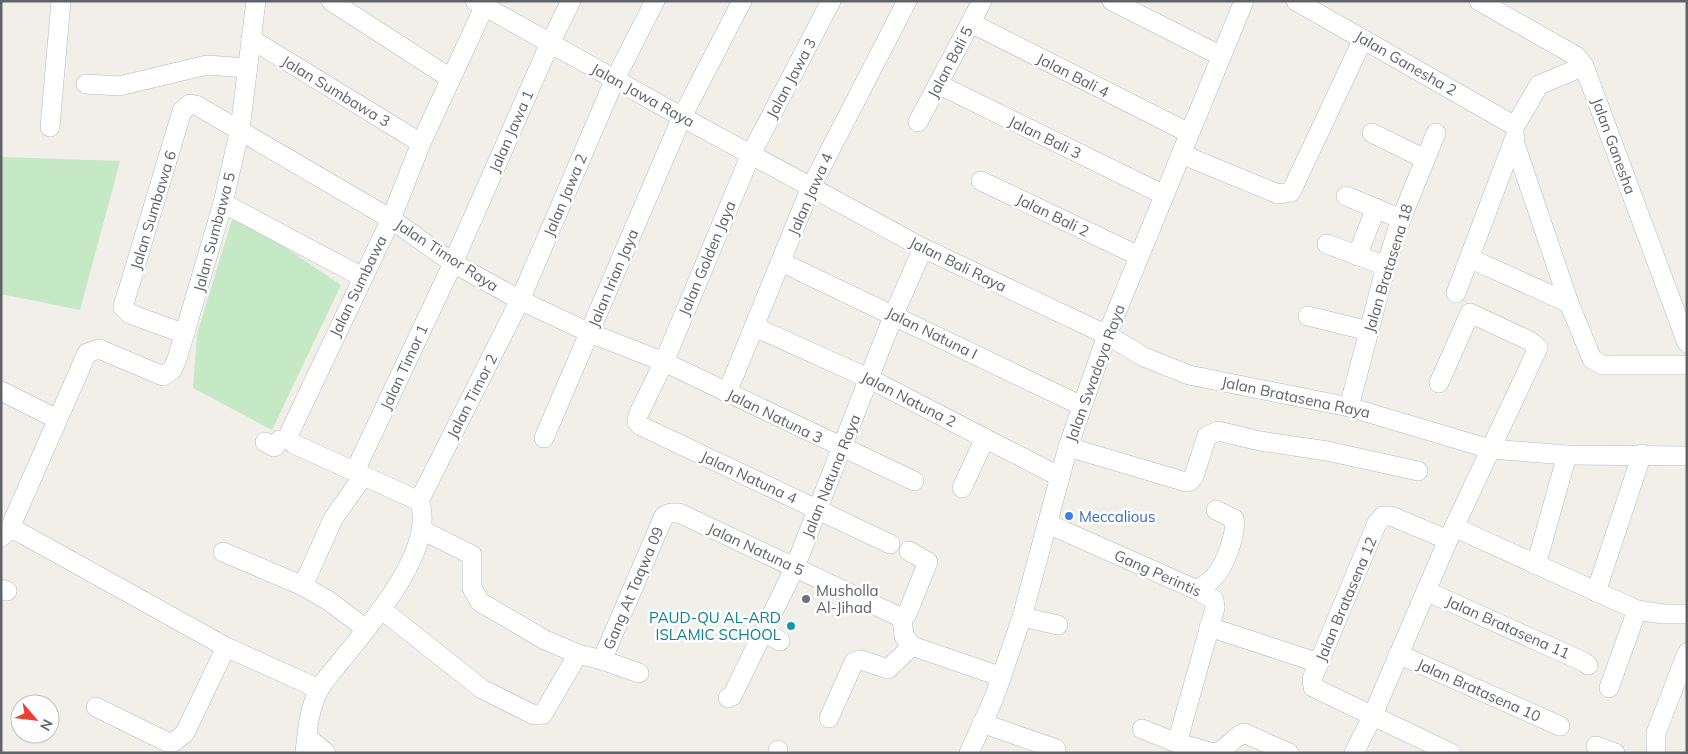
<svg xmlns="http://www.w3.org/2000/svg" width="1688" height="754" font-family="Mulish,sans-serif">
	<rect width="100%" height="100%" fill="#f1efe8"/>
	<g fill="#c5e8c5">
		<polygon points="3,157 120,161 80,310 1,294 1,158"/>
		<polygon points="234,213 341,285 272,430 193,388 197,334"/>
	</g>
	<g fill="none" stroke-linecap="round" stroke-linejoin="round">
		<defs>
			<g id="minor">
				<polyline points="331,1 450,78"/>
				<polyline points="475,1 682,117 923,248 1107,335 1144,357 1189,375 1349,407 1490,449 1567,455 1687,456"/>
				<polyline points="831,1 751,154 664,362 638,415 637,422 641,426 890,544"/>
				<polyline points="1112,1 1221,56"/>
				<polyline points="1296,1 1515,126"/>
				<polyline points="1479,1 1576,56 1584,66 1687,343"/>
				<polyline points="971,23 1189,133"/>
				<polyline points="251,39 421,143"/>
				<polyline points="86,84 119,86 207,65 247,68"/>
				<polyline points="938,84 1164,195"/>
				<polyline points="918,122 982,1"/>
				<polyline points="1515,126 1539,85 1584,66"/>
				<polyline points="50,127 61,1"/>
				<polyline points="1372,133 1425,159"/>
				<polyline points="1514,141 1569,303 1592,359 1602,365 1687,365"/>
				<polyline points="1181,154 1278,194 1291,192 1363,39"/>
				<polyline points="981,181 1139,256"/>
				<polyline points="1346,196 1401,219"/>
				<polyline points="223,203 362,277"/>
				<polyline points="1327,244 1386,266"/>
				<polyline points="1357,256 1376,208"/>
				<polyline points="1471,259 1569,303"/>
				<polyline points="781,262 1082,406"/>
				<polyline points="1456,293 1515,137"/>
				<polyline points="1308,316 1369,331"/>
				<polyline points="755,327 870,379 1060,477"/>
				<polyline points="185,334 130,314 123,307 182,111 190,104 196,105 391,219 453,263 520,300 590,333 664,362 914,481"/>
				<polyline points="1,391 57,419"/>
				<polyline points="727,393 811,187 907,1"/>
				<polyline points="1349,407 1386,266 1401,219 1436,133"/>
				<polyline points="544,438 682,117 742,1"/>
				<polyline points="265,442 274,447 280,440 288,439"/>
				<polyline points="1068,447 1186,482 1190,481 1194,476 1207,436 1218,431 1260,441 1327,451 1418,471"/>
				<polyline points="355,471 453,263 550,43 571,1"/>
				<polyline points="962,488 985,438"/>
				<polyline points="419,501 294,444 288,439 289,434 391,219 421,143 487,1"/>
				<polyline points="419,501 520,300 615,79 655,1"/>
				<polyline points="1048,524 1197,590 1214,600 1215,608 1177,743"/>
				<polyline points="1454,527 1637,610 1663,614 1687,614"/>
				<polyline points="9,530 87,353 99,349 163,376 172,370 177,359 223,203 240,129 256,1"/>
				<polyline points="422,530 472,555 472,588 480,602 545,640 578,654 602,660 639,673"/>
				<polyline points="1,537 9,530 19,532 226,647 319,689"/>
				<polyline points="1448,540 1391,516 1383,516 1377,523 1312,679 1313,687 1325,693 1451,753"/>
				<polyline points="223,552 303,586 329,601 366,629"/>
				<polyline points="1536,565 1567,455"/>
				<polyline points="303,586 333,519 363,476"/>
				<polyline points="1,589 7,591"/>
				<path d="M1197,590C1203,586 1209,583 1213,578C1224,568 1237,534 1234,519L1216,510"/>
				<polyline points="1426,591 1584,662 1588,665"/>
				<polyline points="1596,592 1642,454"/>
				<polyline points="381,609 482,689 534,715 543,714 578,654"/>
				<polyline points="1022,617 1058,625"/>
				<polyline points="902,618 904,636 912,646 1002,677"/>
				<polyline points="902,618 907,614 928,562 909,551"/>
				<polyline points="1209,627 1319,663"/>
				<polyline points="763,632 780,641"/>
				<polyline points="1398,654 1560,726"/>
				<polyline points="602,660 664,516 671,513 679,513 902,618"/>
				<polyline points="1609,688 1637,610"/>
				<polyline points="728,698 732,696 795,567 894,314 923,248"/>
				<polyline points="96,707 167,742 174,742 185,733 226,647"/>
				<polyline points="829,718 854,662 861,660 888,669 912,646"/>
				<polyline points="982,723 1056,749"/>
				<polyline points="1142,729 1177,743 1213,753"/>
				<polyline points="307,737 326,753"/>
				<polyline points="1596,746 1615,753"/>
				<path d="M305,753C307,732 309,708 319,690C324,680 333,671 340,662C368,627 438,548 419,501"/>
				<polyline points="778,753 778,750"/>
				<polyline points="969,753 994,698 1022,617 1068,447 1107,335 1244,1"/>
				<path d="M1215,753C1227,750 1233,737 1244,733L1289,753"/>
				<polyline points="1354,753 1372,717 1448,540 1538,348 1530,341 1470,313 1439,383"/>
				<polyline points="1656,753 1656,733 1687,653"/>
			</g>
		</defs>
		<use href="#minor" stroke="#b5b8bc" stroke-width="20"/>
		<use href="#minor" stroke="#fff" stroke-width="19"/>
	</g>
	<circle fill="#3f7fe0" stroke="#fff" stroke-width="2" cx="1069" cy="516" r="5"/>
	<circle fill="#6b7280" stroke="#fff" stroke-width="2" cx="806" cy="599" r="5"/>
	<circle fill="#0f9aa8" stroke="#fff" stroke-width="2" cx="791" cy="626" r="5"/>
	<g text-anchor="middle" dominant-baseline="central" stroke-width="5" stroke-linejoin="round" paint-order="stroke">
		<g font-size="15" fill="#5f6368" stroke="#fff">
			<text transform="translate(950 62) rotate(-62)">Jalan Bali 5</text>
			<text transform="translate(1406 63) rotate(30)">Jalan Ganesha 2</text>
			<text transform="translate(1073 75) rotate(27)">Jalan Bali 4</text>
			<text transform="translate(791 78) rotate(-62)">Jalan Jawa 3</text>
			<text transform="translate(336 91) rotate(31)">Jalan Sumbawa 3</text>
			<text transform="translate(643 95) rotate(29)">Jalan Jawa Raya</text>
			<text transform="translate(511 131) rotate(-66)">Jalan Jawa 1</text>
			<text transform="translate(1045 137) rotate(26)">Jalan Bali 3</text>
			<text transform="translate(1614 146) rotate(70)">Jalan Ganesha</text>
			<text transform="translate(810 194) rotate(-66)">Jalan Jawa 4</text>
			<text transform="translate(565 195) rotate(-67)">Jalan Jawa 2</text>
			<text transform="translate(153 210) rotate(-73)">Jalan Sumbawa 6</text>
			<text transform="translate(1053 215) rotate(26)">Jalan Bali 2</text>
			<text transform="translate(214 232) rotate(-75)">Jalan Sumbawa 5</text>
			<text transform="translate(447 255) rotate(33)">Jalan Timor Raya</text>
			<text transform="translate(707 258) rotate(-67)">Jalan Golden Jaya</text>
			<text transform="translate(958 264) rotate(26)">Jalan Bali Raya</text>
			<text transform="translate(1388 268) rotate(-73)">Jalan Bratasena 18</text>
			<text transform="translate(613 278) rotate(-67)">Jalan Irian Jaya</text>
			<text transform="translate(358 286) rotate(-64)">Jalan Sumbawa</text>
			<text transform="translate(932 333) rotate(26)">Jalan Natuna I</text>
			<text transform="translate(404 367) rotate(-65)">Jalan Timor 1</text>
			<text transform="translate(1095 373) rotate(-70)">Jalan Swadaya Raya</text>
			<text transform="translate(472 396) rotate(-63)">Jalan Timor 2</text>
			<text transform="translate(1296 397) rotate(12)">Jalan Bratasena Raya</text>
			<text transform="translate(909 399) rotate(27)">Jalan Natuna 2</text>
			<text transform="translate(775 416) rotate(26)">Jalan Natuna 3</text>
			<text transform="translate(831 476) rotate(-68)">Jalan Natuna Raya</text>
			<text transform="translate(749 477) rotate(25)">Jalan Natuna 4</text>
			<text transform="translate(756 549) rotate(25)">Jalan Natuna 5</text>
			<text transform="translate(1158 573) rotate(24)">Gang Perintis</text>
			<text transform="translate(633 588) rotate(-67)">Gang At Taqwa 09</text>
			<text transform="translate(1346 599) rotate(-67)">Jalan Bratasena 12</text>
			<text transform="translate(1508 627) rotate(24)">Jalan Bratasena 11</text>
			<text transform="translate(1479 690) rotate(24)">Jalan Bratasena 10</text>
		</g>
		<g font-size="15" fill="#366cbe" stroke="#fff" text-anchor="start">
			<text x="1079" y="516">Meccalious</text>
		</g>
		<g font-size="15" fill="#5b616d" stroke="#fff" text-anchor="start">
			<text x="816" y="590">Musholla<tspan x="816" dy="17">Al-Jihad</tspan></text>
		</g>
		<g font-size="15" fill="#0d838f" stroke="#fff" text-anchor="end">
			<text x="781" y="617">PAUD-QU AL-ARD<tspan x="781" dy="17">ISLAMIC SCHOOL</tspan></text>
		</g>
	</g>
	<rect width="1688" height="754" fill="none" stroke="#5f6368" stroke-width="5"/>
	<g transform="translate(35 719) rotate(118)"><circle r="24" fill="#ffffff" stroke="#bfc1c3"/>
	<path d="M0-4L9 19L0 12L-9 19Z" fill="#ea4335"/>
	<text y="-8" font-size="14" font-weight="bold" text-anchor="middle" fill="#5f6368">N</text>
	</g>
</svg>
